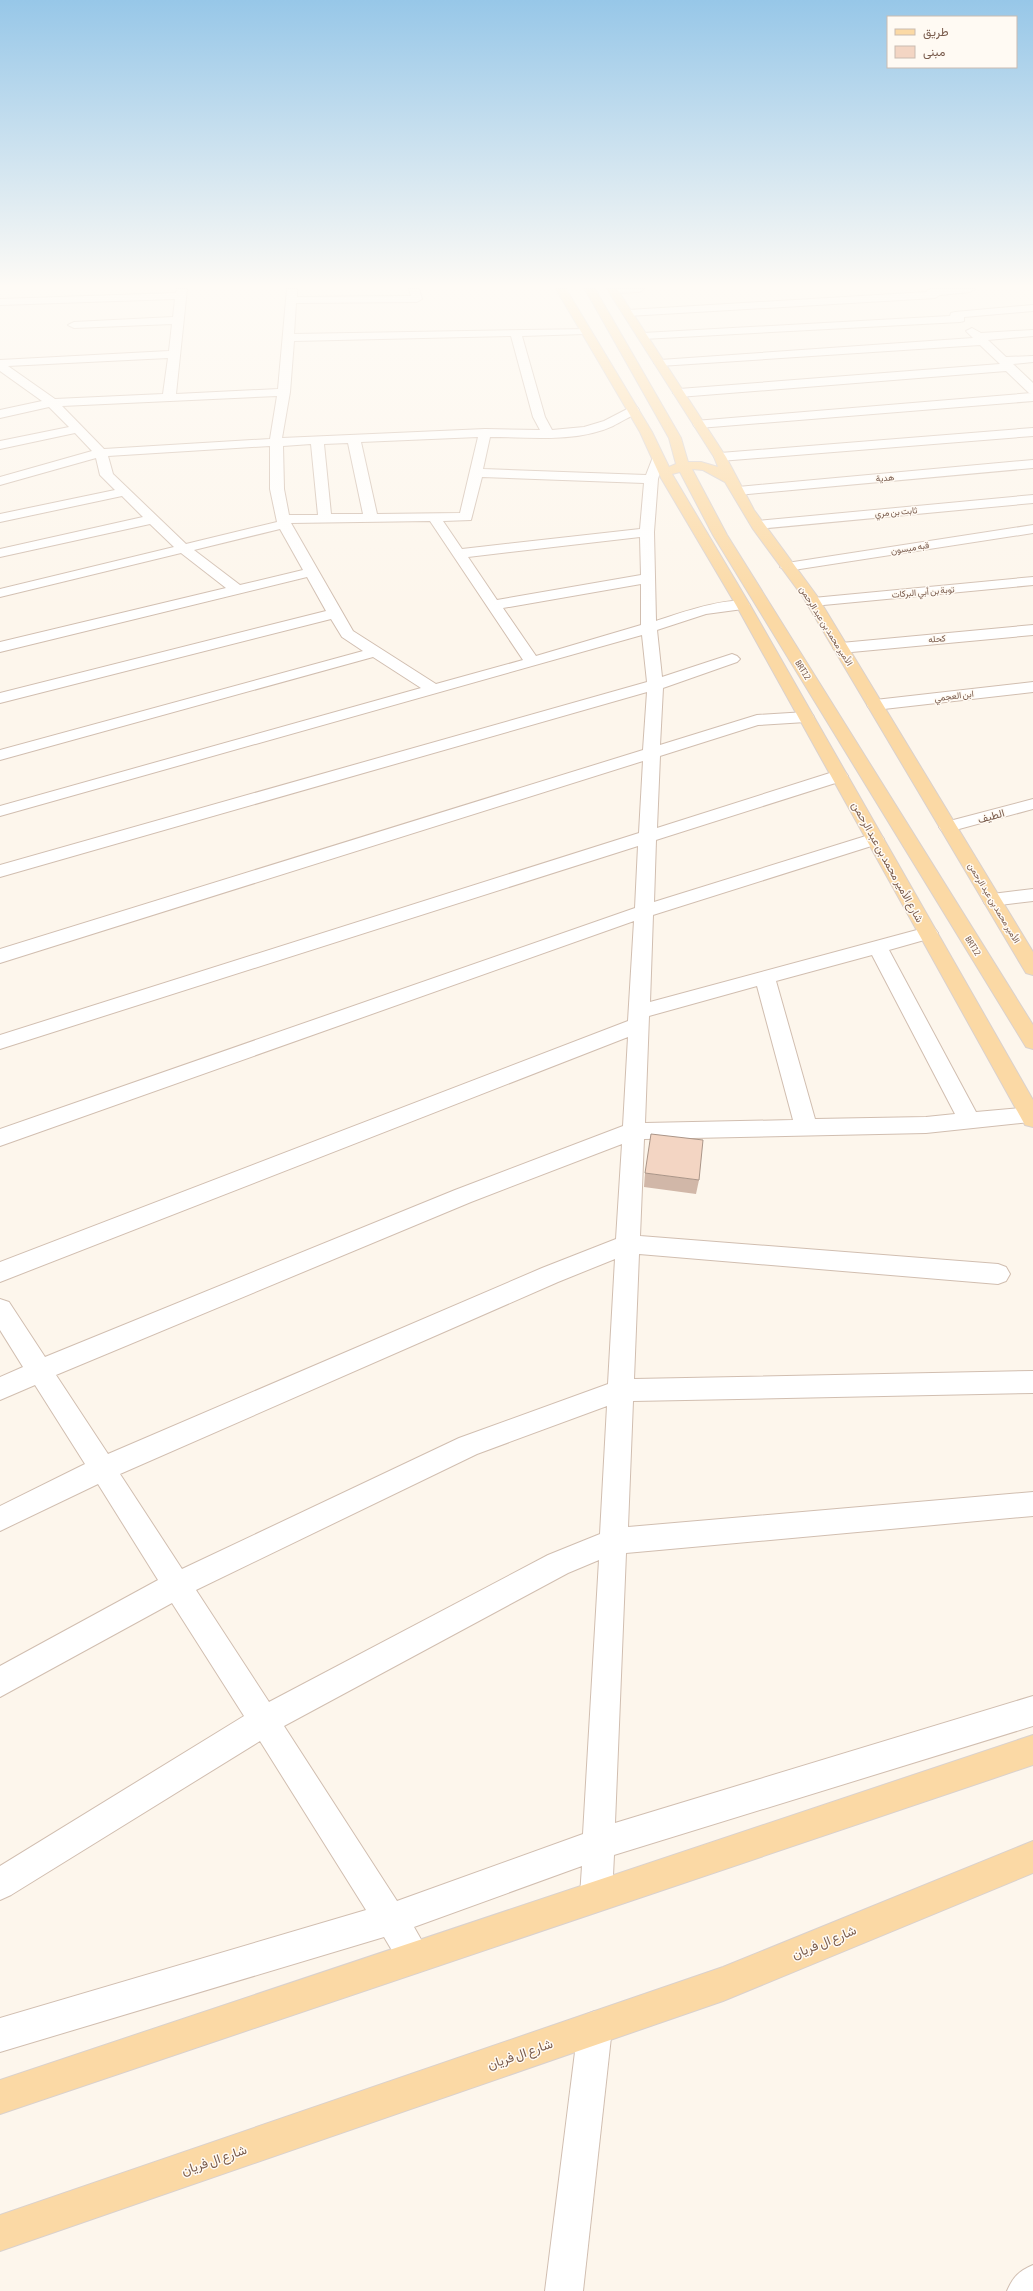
<svg xmlns="http://www.w3.org/2000/svg" width="1033" height="2291" font-family="'Asap Condensed',Vazirmatn,sans-serif">
	<rect width="100%" height="100%" fill="#fdf6ec"/>
	<g fill="none" stroke-linecap="round" stroke-linejoin="round">
		<defs>
			<g id="minor">
				<path d="M177,289H187L176,394L278,389L287,289H297V297L411,296L409,289H419L422,299L417,302L296,303L294,334L589,329L591,331L589,333L585,334L522,336L545,417L552,430L584,427L604,421L633,406L637,407L639,410L637,413C629,417 621,422 613,426C576,443 530,437 490,437L483,469L646,475L653,457H663L664,460L658,479L654,532L656,621C671,616 741,591 750,605L743,609L706,614L657,630L662,677L732,654L737,656L740,659L737,662L663,688L660,745L757,715L806,712L812,714L814,717L812,720L806,722L758,725L660,756L657,828L833,772H845L848,776L845,780L656,840L654,902L869,835L875,833L881,835L884,839L881,843L653,915L650,1002L928,927L935,929L938,933L935,937L889,950L976,1112L1033,1107V1121L1030,1122L926,1133L644,1139L640,1236L998,1264L1006,1267L1010,1274L1006,1281L998,1284L639,1254L634,1379L1033,1371V1393L633,1401L628,1527L1033,1492V1516L626,1553L615,1823L1033,1696V1726L614,1855L612,1896L607,1907L596,1912L585,1907L580,1896L582,1866L414,1927L431,1957L427,1969L415,1973L403,1969L384,1937L0,2052V2018L366,1910L260,1741L11,1895L0,1900V1866L244,1716L172,1603L0,1697V1666L158,1580L98,1484L0,1531V1506L85,1464L35,1385L0,1400V1377L23,1367L0,1330V1299L9,1302L45,1357L455,1190L623,1126L628,1037L0,1282V1262L628,1021L634,921L0,1146V1129L635,908L638,846L0,1049V1035L639,833L643,761L0,963V949L643,750L647,692L0,877V865L647,682L642,635L0,816V806L421,688L373,657L0,760V750L363,651L342,637L331,619L0,703V693L326,611L307,577L0,652V642L226,588L181,553L0,597V589L174,547L150,524L0,557V549L143,517L122,496L0,522V514L115,490L100,475L96,458L0,485V477L92,451L75,433L0,449V441L69,427L49,407L0,418V410L42,401L0,371V360L169,351L172,324L74,328L68,325L74,322L173,317L175,299L0,305V299L176,293ZM511,336L533,417L540,430L485,429L282,438L290,392L294,341ZM168,358L163,394L55,399L8,366ZM277,396L270,439L104,449L62,406ZM478,437L460,513L377,514L361,442ZM348,443L363,514H331L324,444ZM311,444L318,515H289L284,489L283,446ZM270,446V489L277,522L186,544L113,474L108,456ZM482,477L644,483L640,529L462,549L443,521L471,520ZM430,521L523,660L436,684L353,631L291,523ZM280,529L303,570L240,585L194,550ZM640,537L641,575L497,600L468,557ZM641,584V625L536,656L503,608ZM872,955L955,1114L926,1117L815,1119L776,981ZM757,986L793,1120L645,1123L649,1016ZM622,1144L616,1239L542,1268L108,1454L56,1375L471,1202ZM615,1259L608,1384L459,1438L182,1569L120,1474L558,1282ZM607,1406L600,1534L548,1555L269,1702L196,1590L477,1454ZM599,1560L583,1834L397,1901L284,1726L568,1573Z"/>
				<polygon points="609,289 644,289 639,292 613,293 609,292"/>
				<polygon points="934,289 975,289 970,292 940,295 935,298 628,316 623,313 628,310 927,292 928,290"/>
				<polygon points="1033,305 1033,311 964,317 964,321 960,322 643,339 637,336 643,333 950,316 951,313 955,312"/>
				<polygon points="972,328 981,333 1033,330 1033,336 988,340 1006,357 1033,356 1033,362 1013,364 1033,383 1033,401 699,428 695,427 693,424 695,421 1032,393 1029,393 1006,371 679,397 673,393 679,389 1000,364 980,345 660,366 654,363 660,360 973,338 966,331"/>
				<polygon points="1033,428 1033,436 720,461 714,457 720,453"/>
				<polygon points="1033,460 1033,468 738,495 731,491 738,487"/>
				<polygon points="1033,495 1033,503 758,529 751,525 758,521"/>
				<polygon points="1033,525 1033,533 787,571 780,567 787,563"/>
				<polygon points="1033,577 1033,585 813,606 806,602 813,598"/>
				<polygon points="1033,625 1033,635 841,653 836,651 833,648 836,645 841,643"/>
				<polygon points="1033,682 1033,692 875,710 869,708 867,705 869,702 875,700"/>
				<polygon points="1033,799 1033,809 948,832 942,831 939,827 942,823"/>
				<polygon points="1033,889 1033,901 992,906 985,904 983,900 985,896 992,894"/>
				<polygon points="595,2011 607,2016 612,2028 583,2291 545,2291 578,2028 583,2016"/>
				<path d="M1033,2265V2291H1007C1013,2277 1019,2271 1033,2265Z"/>
			</g>
			<g id="major">
				<polygon points="556,289 566,289 652,432 669,467 676,464 669,438 585,289 595,289 681,438 688,462 701,462 718,467 714,457 607,289 617,289 726,457 754,510 817,596 1033,952 1033,975 1026,973 1023,968 803,597 753,529 725,482 703,470 692,469 727,535 1033,1025 1033,1049 1026,1047 713,535 680,472 672,474 750,605 1033,1100 1033,1127 1025,1125 736,605 661,478 640,432"/>
				<polygon points="1033,1735 1033,1765 0,2114 0,2080"/>
				<polygon points="1033,1841 1033,1873 723,2001 0,2251 0,2215 723,1967"/>
			</g>
		</defs>
		<use href="#minor" stroke="#d1beb0" stroke-width="2"/>
		<use href="#major" stroke="#dad1cd" stroke-width="2"/>
		<use href="#minor" fill="#fff" fill-rule="evenodd"/>
		<use href="#major" fill="#fbd9a5" fill-rule="evenodd"/>
	</g>
	<polygon fill="#d1b7a8" points="645,1173 699,1180 696,1194 644,1187"/>
	<polygon fill="#f3d5c3" stroke="#aa9588" points="651,1134 703,1140 699,1180 645,1173"/>
	<linearGradient id="sky" x2="0" y2="1"><stop stop-color="#97c7e8"/><stop offset="0.47" stop-color="#fefbf6"/><stop offset="1" stop-color="#fefbf6" stop-opacity="0"/></linearGradient>
	<rect width="1033" height="609" fill="url(#sky)"/>
	<g text-anchor="middle" dominant-baseline="central" stroke-width="3" stroke-linejoin="round" paint-order="stroke">
		<g font-size="9" fill="#7a5c4d" stroke="#fffaf3">
			<text transform="translate(885 478) rotate(-5)">هدية</text>
			<text transform="translate(896 512) rotate(-5)">ثابت بن مري</text>
			<text transform="translate(910 548) rotate(-9)">قبه ميسون</text>
			<text transform="translate(923 592) rotate(-5)">توبة بن أبي البركات</text>
			<text transform="translate(826 626) rotate(58)">الأمير محمد بن عبد الرحمن</text>
			<text transform="translate(937 639) rotate(-5)">كحله</text>
			<text transform="translate(803 670) rotate(58)">BRT12</text>
			<text transform="translate(954 696) rotate(-7)">ابن العجمي</text>
			<text transform="translate(994 903) rotate(59)">الأمير محمد بن عبد الرحمن</text>
			<text transform="translate(973 946) rotate(58)">BRT12</text>
		</g>
		<g font-size="11" fill="#7a5c4d" stroke="#fffaf3">
			<text transform="translate(991 816) rotate(-16)">الطيف</text>
			<text transform="translate(888 862) rotate(61)">شارع الأمير محمد بن عبد الرحمن</text>
		</g>
		<g font-size="13" fill="#7a5c4d" stroke="#fffaf3">
			<text transform="translate(824 1942) rotate(-22)">شارع ال فريان</text>
			<text transform="translate(520 2054) rotate(-19)">شارع ال فريان</text>
			<text transform="translate(214 2160) rotate(-19)">شارع ال فريان</text>
		</g>
	</g>
	<rect x="887" y="16" width="130" height="52" fill="#fffaf3" stroke="#cabbb1"/>
	<rect x="895" y="29" width="20" height="6" fill="#fbd9a5" stroke="#cabbb1"/>
	<text x="923" y="36" font-size="12" fill="#7a5c4d">طريق</text>
	<rect x="895" y="46" width="20" height="12" fill="#f3d5c3" stroke="#cabbb1"/>
	<text x="923" y="56" font-size="12" fill="#7a5c4d">مبنى</text>
</svg>
